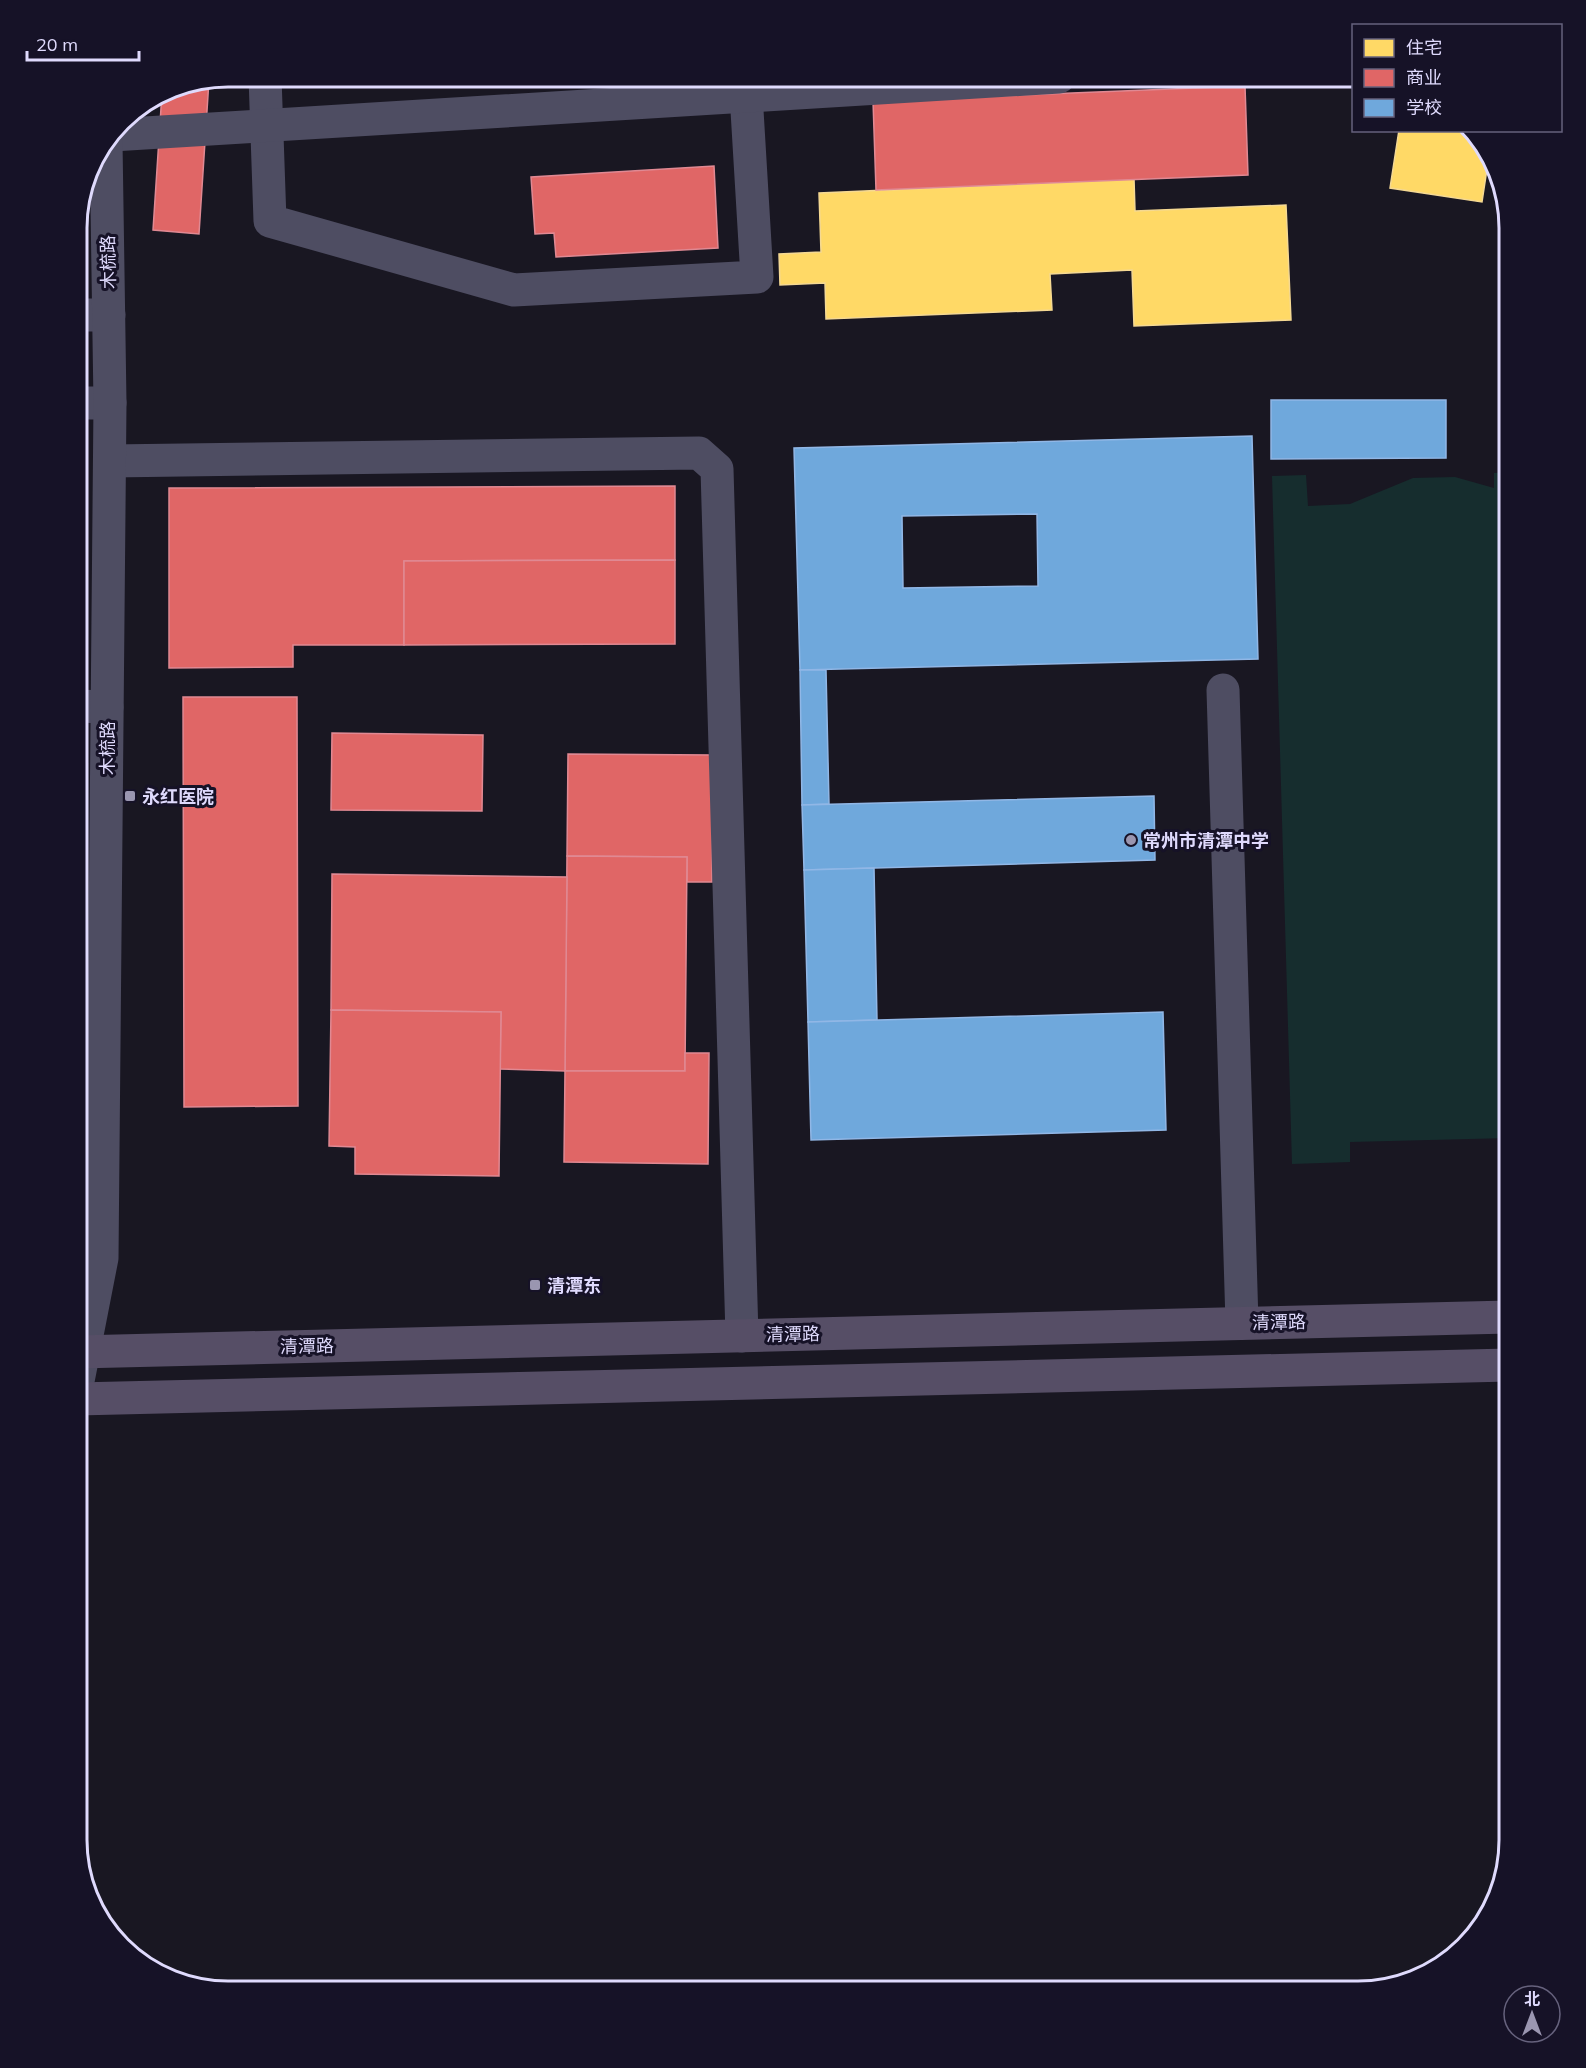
<svg xmlns="http://www.w3.org/2000/svg" width="1586" height="2068" font-family="Mulish,'Noto Sans SC',sans-serif">
	<rect width="100%" height="100%" fill="#191722"/>
	<polygon fill="#162d2e" points="1509,472 1509,1138 1350,1142 1350,1162 1292,1164 1272,476 1306,475 1308,506 1350,504 1413,478 1455,477 1494,488 1494,473"/>
	<g fill="#ffd966" stroke="#f5d993" stroke-width="1.5">
		<polygon points="1399,130 1470,130 1484,144 1492,170 1487,169 1482,202 1390,188"/>
		<polygon points="1134,179 1135,211 1286,205 1291,320 1134,326 1132,270 1050,274 1052,310 826,319 825,283 780,285 779,254 821,252 819,193"/>
	</g>
	<g fill="#e06666" stroke="#e08993" stroke-width="1.5">
		<polygon points="344,77 543,77 345,87"/>
		<polygon points="209,80 199,234 153,230 162,93 170,88"/>
		<polygon points="1245,86 1248,175 876,190 873,101"/>
		<polygon points="714,166 718,248 556,257 554,233 535,234 531,177"/>
		<polygon points="675,486 675,560 404,561 404,645 293,645 293,667 169,668 169,488"/>
		<polygon points="675,560 675,644 404,645 404,561"/>
		<polygon points="183,697 297,697 298,1106 184,1107"/>
		<polygon points="332,733 483,735 482,811 331,810"/>
		<polygon points="568,754 713,755 712,882 687,882 687,857 567,856"/>
		<polygon points="567,856 687,857 685,1071 565,1071"/>
		<polygon points="332,874 567,877 565,1071 500,1069 501,1012 331,1010"/>
		<polygon points="331,1010 501,1012 499,1176 355,1174 355,1147 329,1146"/>
		<polygon points="685,1053 709,1053 708,1164 564,1162 565,1071 685,1071"/>
	</g>
	<g fill="#6fa8dc" stroke="#91b7e6" stroke-width="1.5" fill-rule="evenodd">
		<polygon points="1271,400 1446,400 1446,458 1271,459"/>
		<path d="M1252,436L1258,659L800,670L794,448ZM1037,514L1038,586L903,588L902,516Z"/>
		<polygon points="800,670 826,670 829,804 802,805"/>
		<polygon points="1154,796 1155,860 804,870 802,805"/>
		<polygon points="874,868 877,1020 808,1022 804,870"/>
		<polygon points="1163,1012 1166,1130 811,1140 808,1022"/>
	</g>
	<g fill="none" stroke-linecap="round" stroke-linejoin="round">
		<g stroke="#4e4d62" stroke-width="33">
			<polyline points="265,77 270,221 514,290 757,277 745,77"/>
			<polyline points="112,135 1059,77"/>
			<polyline points="77,315 109,315"/>
			<polyline points="77,403 110,403"/>
			<polyline points="110,461 699,453 717,469 742,1336"/>
			<polyline points="1223,690 1242,1323"/>
			<polyline points="77,706 107,707"/>
			<polyline points="77,1386 102,1258 110,403 106,142"/>
		</g>
		<g stroke="#564e66" stroke-width="33">
			<polyline points="77,1352 1509,1317"/>
			<polyline points="77,1399 1509,1365"/>
		</g>
	</g>
	<g fill="#9a96b0" stroke="#161227" stroke-width="2">
		<rect x="124" y="790" width="12" height="12" rx="3"/>
		<circle cx="1131" cy="840" r="6"/>
		<rect x="529" y="1279" width="12" height="12" rx="3"/>
	</g>
	<g text-anchor="middle" dominant-baseline="central" stroke-width="6" stroke-linejoin="round" paint-order="stroke">
		<g font-size="18" fill="#dfdafd" stroke="#161227">
			<text transform="translate(108 262) rotate(-91)">木梳路</text>
			<text transform="translate(107 748) rotate(-90)">木梳路</text>
			<text transform="translate(1279 1322) rotate(-1)">清潭路</text>
			<text transform="translate(793 1334) rotate(-1)">清潭路</text>
			<text transform="translate(307 1346) rotate(-1)">清潭路</text>
		</g>
		<g font-size="18" font-weight="bold" fill="#dfdafd" stroke="#161227" text-anchor="start">
			<text x="142" y="796">永红医院</text>
			<text x="1143" y="840">常州市清潭中学</text>
			<text x="547" y="1285">清潭东</text>
		</g>
	</g>
	<path d="M0 0H1586V2068H0ZM228 87H1358A141 141 0 0 1 1499 228V1840A141 141 0 0 1 1358 1981H228A141 141 0 0 1 87 1840V228A141 141 0 0 1 228 87Z" fill="#161227" fill-rule="evenodd"/>
	<path fill="none" stroke="#dfdafd" stroke-width="3" d="M228 87H1358A141 141 0 0 1 1499 228V1840A141 141 0 0 1 1358 1981H228A141 141 0 0 1 87 1840V228A141 141 0 0 1 228 87Z"/>
	<rect x="1352" y="24" width="210" height="108" fill="#161227" stroke="#66627d" stroke-width="1.5"/>
	<rect x="1364" y="39" width="30" height="18" fill="#ffd966" stroke="#66627d" stroke-width="1.5"/>
	<text x="1406" y="54" font-size="18" fill="#dfdafd">住宅</text>
	<rect x="1364" y="69" width="30" height="18" fill="#e06666" stroke="#66627d" stroke-width="1.5"/>
	<text x="1406" y="84" font-size="18" fill="#dfdafd">商业</text>
	<rect x="1364" y="99" width="30" height="18" fill="#6fa8dc" stroke="#66627d" stroke-width="1.5"/>
	<text x="1406" y="114" font-size="18" fill="#dfdafd">学校</text>
	<g transform="translate(1532 2014)"><circle r="28" fill="#161227" stroke="#66627d" stroke-width="1.5"/>
	<path d="M0-4.5L10 22L0 15L-10 22Z" fill="#9a96b0"/>
	<text y="-9" font-size="16" font-weight="bold" text-anchor="middle" fill="#dfdafd">北</text>
	</g>
	<path d="M27 51v9h112v-9" fill="none" stroke="#dfdafd" stroke-width="3"/>
	<text x="36" y="51" font-size="18" fill="#dfdafd" stroke="#161227" stroke-width="4.5" paint-order="stroke">20 m</text>
</svg>
